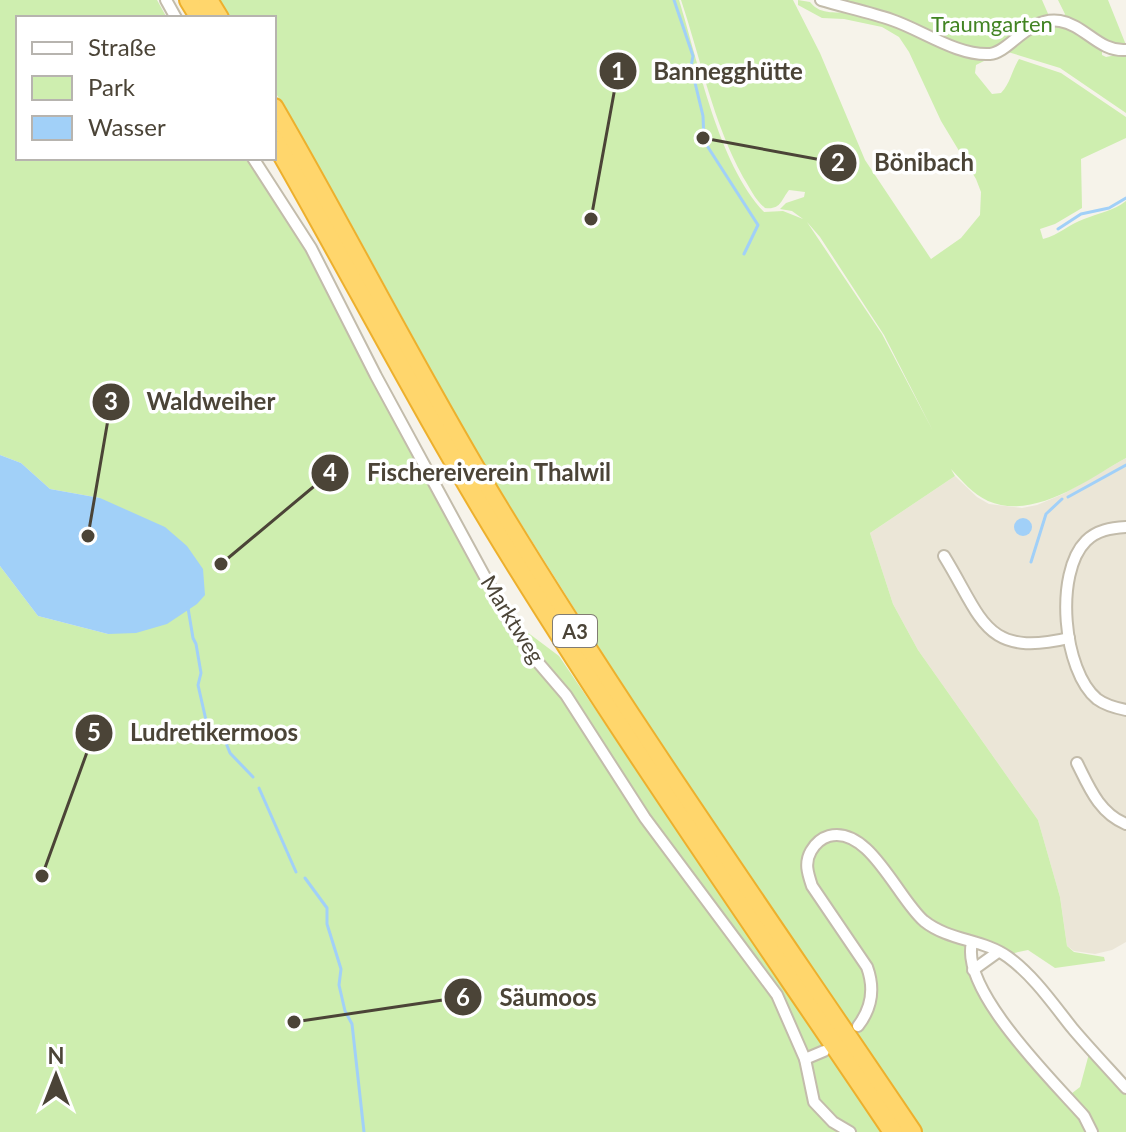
<svg xmlns="http://www.w3.org/2000/svg" width="1126" height="1132" font-family="Lato,sans-serif">
	<rect width="100%" height="100%" fill="#f6f3ea"/>
	<polygon fill="#ebe6d7" points="1126,458 1126,942 1112,950 1095,954 1074,951 1067,946 1060,897 1038,820 918,650 893,604 870,533 955,476 977,497 989,504 1022,508 1037,505 1063,494"/>
	<g fill="#ceeeaf" fill-rule="evenodd">
		<path d="M0,0H157L167,18H18V158H248L312,259L499,611L559,656L768,964L797,945L645,721L476,452L349,220L274,90V18H230L218,0H679C699,64 718,163 764,212L783,211L803,219L792,211L780,209L786,203L804,197L805,192L789,190C781,200 781,210 765,208C755,200 750,188 743,177C713,122 701,60 681,0H793L820,53L865,160L931,259L961,238L980,215L981,192L976,179L941,121L909,52L899,37L882,27L844,19L822,18L798,5V0L810,2C822,17 837,10 854,14C900,24 945,43 990,58L976,65L975,73L992,94L1001,93C1011,82 1011,72 1019,59L1061,73L1126,117V138L1081,159L1082,208L1055,224L1040,229L1043,239C1059,235 1069,224 1084,219C1099,213 1113,211 1126,201V458C1088,479 1034,521 988,501C973,494 962,481 951,469L955,476L870,533L893,604L918,650L1038,820L1060,897L1067,946L1074,952L1104,957L1105,961L1055,968L1028,950L1005,955L973,943L978,982L1067,1097L1080,1087L1090,1050L1126,1095V1132H0V566L38,616L108,634L100,498L50,489L21,463L0,455ZM807,222L820,237L884,335L933,431L882,334Z"/>
		<path d="M827,0H1042L1049,16C1015,23 1014,54 974,50Z"/>
		<polygon points="1058,0 1108,0 1126,45 1115,46 1061,20 1065,14"/>
		<polygon points="1053,24 1072,29 1102,49 1102,55 1106,57 1126,53 1126,113 1060,68 1008,52 1007,49 1023,34"/>
	</g>
	<g fill="#a1d0f8">
		<polygon points="0,455 21,463 50,489 100,498 165,527 187,546 203,569 205,595 197,604 167,624 136,633 108,634 38,616 0,566"/>
		<circle cx="1023" cy="527" r="9"/>
	</g>
	<g fill="none" stroke-linecap="round" stroke-linejoin="round">
		<g stroke="#a1d0f8" stroke-width="3">
			<polyline points="674,0 693,56 691,66 703,116 704,141 758,225 744,254"/>
			<polyline points="1058,229 1081,214 1109,208 1126,198"/>
			<polyline points="1068,497 1126,465"/>
			<polyline points="1031,562 1046,514 1062,499"/>
			<polyline points="188,608 193,638 196,644 201,673 198,685 208,729 224,738 230,753 253,777"/>
			<polyline points="259,788 296,872"/>
			<polyline points="305,878 327,908 327,924 341,969 339,985 345,1011 352,1024 364,1132"/>
		</g>
		<defs>
			<g id="minor">
				<polyline points="166,0 176,18"/>
				<path d="M821,0C844,7 869,12 892,20C922,30 957,56 990,54C1009,53 1028,16 1060,21C1085,25 1099,52 1126,50"/>
				<polyline points="253,158 311,248 376,376 510,623 530,653 566,695 645,818 777,995 805,1059 814,1102 833,1122 850,1132"/>
				<path d="M1126,527C1111,528 1097,530 1086,541C1054,573 1063,671 1097,699C1105,705 1116,708 1126,710"/>
				<path d="M944,556C983,619 984,658 1069,638"/>
				<path d="M1077,763C1089,787 1099,813 1126,824"/>
				<path d="M972,943C960,990 1053,1081 1084,1116L1092,1132"/>
				<polyline points="973,970 998,952"/>
				<path d="M858,1026C872,1008 875,989 867,967L812,886C808,874 804,863 811,851C815,844 822,838 829,836C869,825 898,899 924,921C949,941 983,939 1008,957C1034,976 1053,1004 1073,1029C1090,1049 1108,1068 1126,1088"/>
				<polyline points="805,1059 824,1051"/>
			</g>
			<g id="motorway">
				<polyline points="189,0 200,18"/>
				<polyline points="208,0 219,18"/>
				<path d="M274,108C350,239 418,375 497,505C627,719 772,924 912,1132"/>
				<path d="M274,140C351,274 422,412 503,544C626,744 762,937 893,1132"/>
			</g>
		</defs>
		<use href="#minor" stroke="#c3bcab" stroke-width="14"/>
		<use href="#motorway" stroke="#edb02d" stroke-width="22"/>
		<use href="#minor" stroke="#fff" stroke-width="10"/>
		<use href="#motorway" stroke="#ffd66c" stroke-width="18"/>
	</g>
	<g text-anchor="middle" dominant-baseline="central" stroke-width="7" stroke-linejoin="round" paint-order="stroke">
		<rect fill="#fff" stroke="#817c73" stroke-width="2" x="553" y="615" width="44" height="32" rx="6"/>
		<g font-size="20" font-weight="bold" fill="#4b4437">
			<text x="575" y="631">A3</text>
		</g>
		<g font-size="22" fill="#428423" stroke="#fff">
			<text x="992" y="23">Traumgarten</text>
		</g>
		<g font-size="22" fill="#4b4437" stroke="#fff">
			<text transform="translate(513 619) rotate(58)">Marktweg</text>
		</g>
	</g>
	<path fill="none" stroke="#4b4437" stroke-width="3" d="M591 219L618 71M703 138L838 163M88 536L111 402M221 564L330 473M42 876L94 733M294 1022L463 997"/>
	<g fill="#4b4437" stroke="#fff" stroke-width="3">
		<circle cx="591" cy="219" r="8"/>
		<circle cx="703" cy="138" r="8"/>
		<circle cx="88" cy="536" r="8"/>
		<circle cx="221" cy="564" r="8"/>
		<circle cx="42" cy="876" r="8"/>
		<circle cx="294" cy="1022" r="8"/>
		<circle cx="618" cy="71" r="20"/>
		<circle cx="838" cy="163" r="20"/>
		<circle cx="111" cy="402" r="20"/>
		<circle cx="330" cy="473" r="20"/>
		<circle cx="94" cy="733" r="20"/>
		<circle cx="463" cy="997" r="20"/>
	</g>
	<g font-size="24" text-anchor="middle" font-weight="bold" fill="#fff">
		<text x="618" y="80">1</text>
		<text x="838" y="171">2</text>
		<text x="111" y="410">3</text>
		<text x="330" y="481">4</text>
		<text x="94" y="741">5</text>
		<text x="463" y="1006">6</text>
	</g>
	<g font-size="24" text-anchor="middle" font-weight="bold" fill="#4b4437" stroke="#fff" stroke-width="7" stroke-linejoin="round" paint-order="stroke">
		<text x="728" y="80">Bannegghütte</text>
		<text x="924" y="171">Bönibach</text>
		<text x="211" y="410">Waldweiher</text>
		<text x="489" y="481">Fischereiverein Thalwil</text>
		<text x="214" y="741">Ludretikermoos</text>
		<text x="548" y="1006">Säumoos</text>
	</g>
	<rect x="16" y="16" width="260" height="144" fill="#ffffff" stroke="#b7b4af" stroke-width="2"/>
	<rect x="32" y="42" width="40" height="12" fill="#ffffff" stroke="#b7b4af" stroke-width="2"/>
	<text x="88" y="56" font-size="24" fill="#4b4437">Straße</text>
	<rect x="32" y="76" width="40" height="24" fill="#ceeeaf" stroke="#b7b4af" stroke-width="2"/>
	<text x="88" y="96" font-size="24" fill="#4b4437">Park</text>
	<rect x="32" y="116" width="40" height="24" fill="#a1d0f8" stroke="#b7b4af" stroke-width="2"/>
	<text x="88" y="136" font-size="24" fill="#4b4437">Wasser</text>
	<g transform="translate(56 1076)" stroke="#ffffff" stroke-width="6" paint-order="stroke">
	<path d="M0-6L14 30L0 20L-14 30Z" fill="#4b4437"/>
	<text y="-12" font-size="22" font-weight="bold" text-anchor="middle" fill="#4b4437">N</text>
	</g>
</svg>
